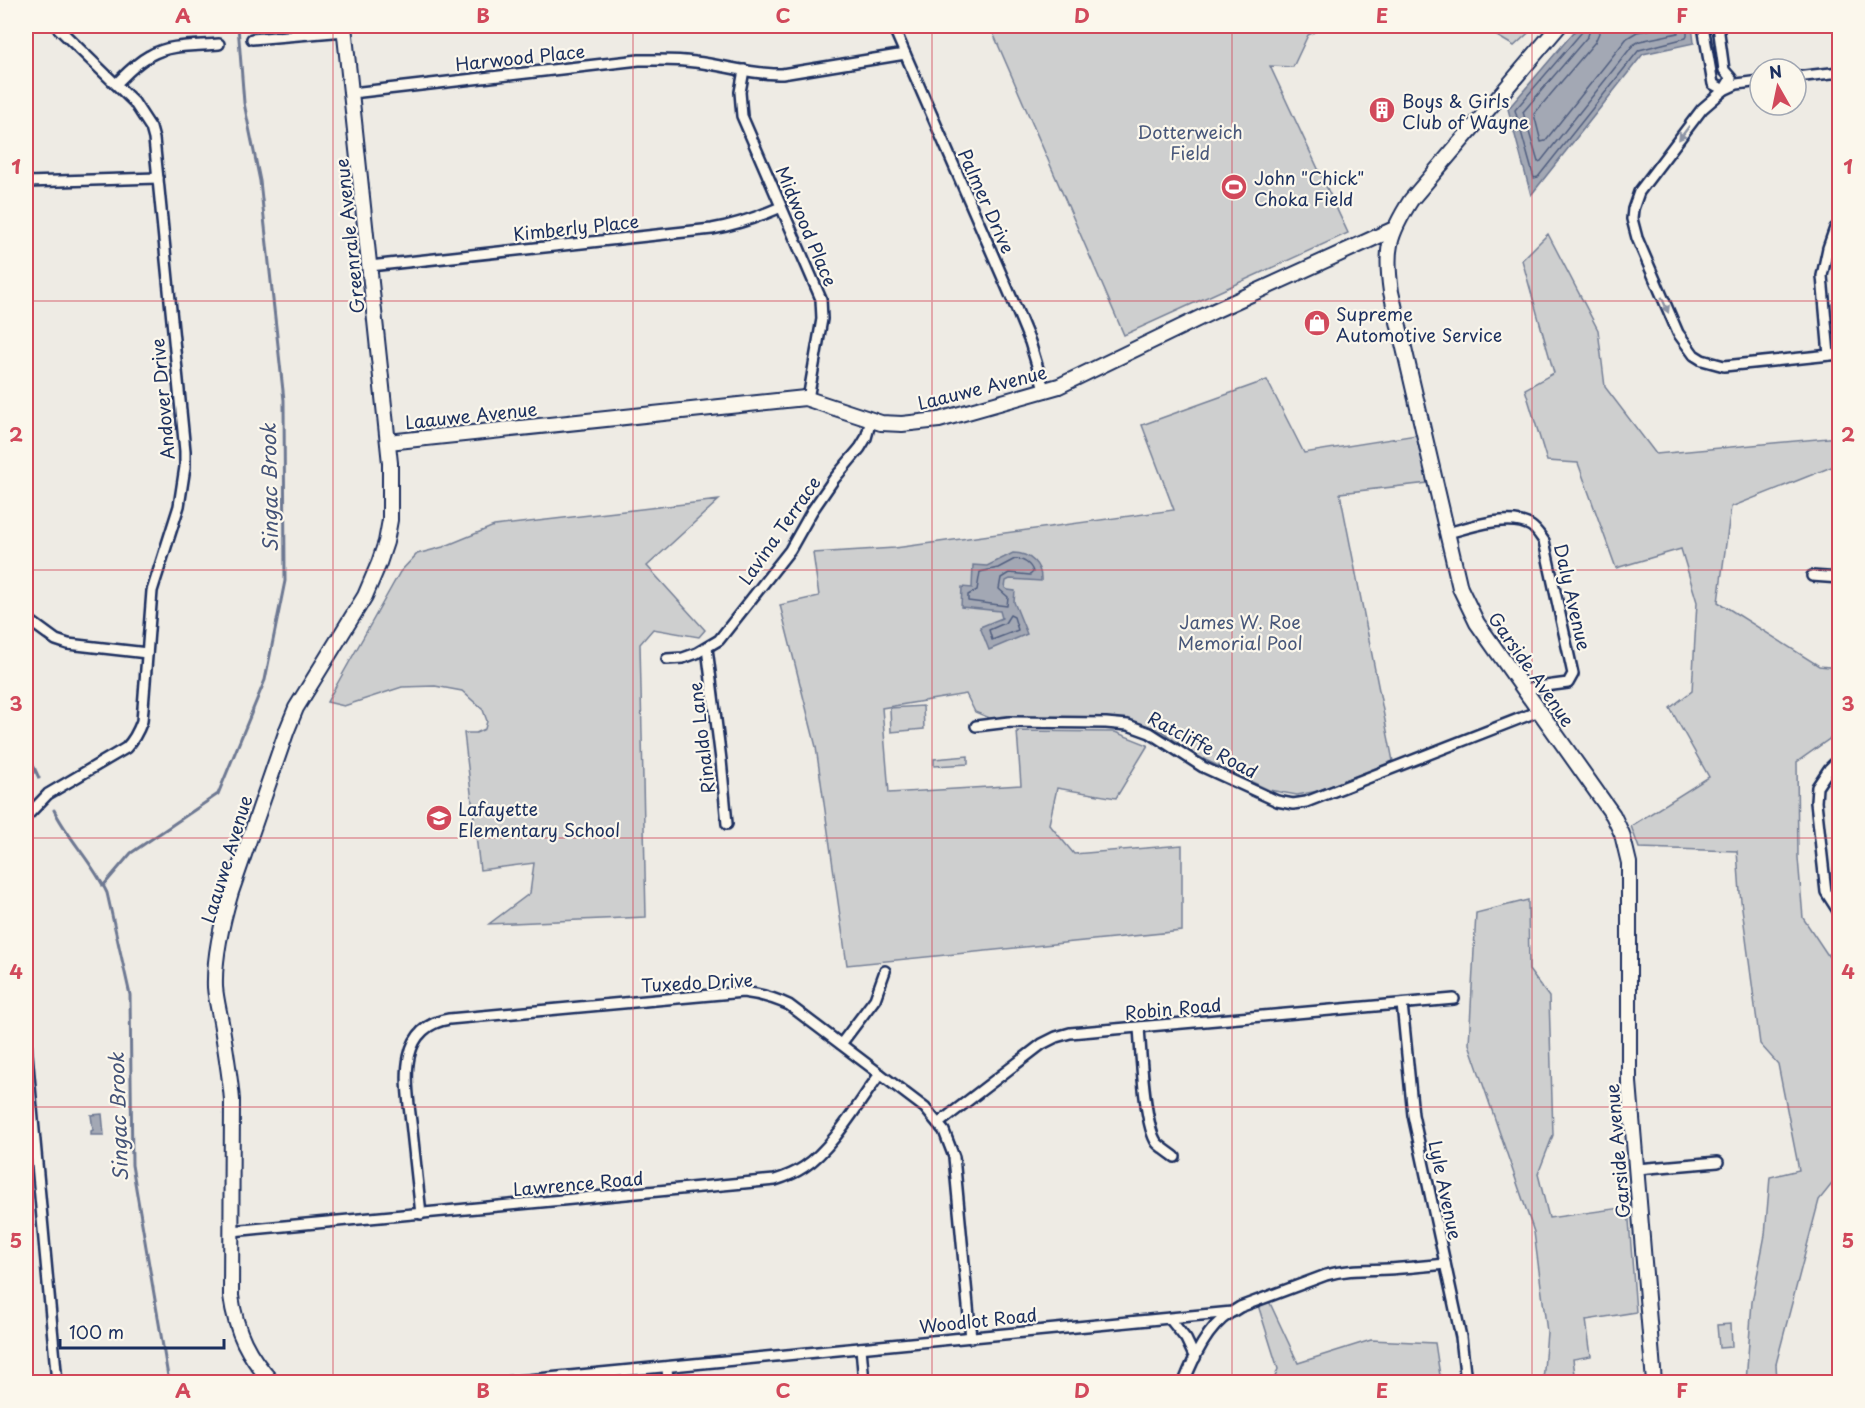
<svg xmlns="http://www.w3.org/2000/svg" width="1865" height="1408" font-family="'Playpen Sans',sans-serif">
	<rect width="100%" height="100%" fill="#eeebe4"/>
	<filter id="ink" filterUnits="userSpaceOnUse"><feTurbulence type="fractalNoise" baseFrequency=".0167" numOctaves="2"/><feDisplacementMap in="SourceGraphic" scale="12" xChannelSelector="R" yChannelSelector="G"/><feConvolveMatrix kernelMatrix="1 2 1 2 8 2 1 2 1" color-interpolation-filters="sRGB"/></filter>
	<g filter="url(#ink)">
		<g fill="#cecfcf" stroke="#747f96" stroke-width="1.5">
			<polygon points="990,26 1327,26 1308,35 1293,67 1270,66 1348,233 1124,335"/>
			<polygon points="1480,26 1536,26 1514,46"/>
			<polygon points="1548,234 1598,330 1605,387 1656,454 1839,437 1839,464 1731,507 1718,602 1819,666 1839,668 1839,732 1797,762 1798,858 1803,918 1829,957 1839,958 1839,1175 1819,1200 1776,1364 1777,1382 1746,1382 1752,1302 1765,1235 1770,1177 1799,1170 1778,1064 1760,1044 1740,893 1737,851 1639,848 1631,826 1709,777 1670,708 1692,691 1697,602 1681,549 1616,568 1578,463 1547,461 1525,389 1554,373 1522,260"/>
			<polygon points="1267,380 1304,453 1416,435 1428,483 1340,493 1393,761 1318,791 1297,795 1269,790 1193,754 1163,732 1137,722 1113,719 1056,717 992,719 975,712 966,694 882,708 889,793 1021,785 1017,731 1115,732 1148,745 1116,798 1057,788 1049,824 1074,854 1182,845 1182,931 847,965 816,747 780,605 819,596 813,553 895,548 1174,510 1142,425"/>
			<polygon points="719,500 647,566 705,630 699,637 653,629 640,644 646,917 489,924 530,893 534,863 480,870 464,733 476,733 485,729 487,721 483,710 462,691 435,686 402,687 344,706 327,702 400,572 417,554 443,547 494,526"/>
			<polygon points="923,706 924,729 891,732 890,708"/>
			<polygon points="968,756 968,764 934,766 934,759"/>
			<polygon points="1528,900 1529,970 1549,997 1553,1135 1538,1174 1549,1218 1628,1207 1636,1312 1586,1320 1591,1356 1573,1359 1576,1382 1543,1382 1547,1332 1534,1232 1469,1044 1476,913"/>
			<polygon points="1269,1301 1298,1363 1371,1340 1435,1343 1441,1382 1273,1382 1278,1369 1258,1305"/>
			<polygon points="1731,1324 1732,1347 1719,1348 1717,1325"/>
		</g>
		<g fill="#a3a8b4" stroke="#6d7892" stroke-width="1.5">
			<polygon points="1579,26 1692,26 1694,43 1643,54 1531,195 1508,109"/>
			<path d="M1013,553C1030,553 1042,565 1041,581L1010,579L1006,581L1005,588L1008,590L1015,591L1014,602L1027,634L989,650L980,627L1002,618L1000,611L961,607L962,587L972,588L973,565L987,566Z"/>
			<polygon points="102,1114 104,1135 91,1135 91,1131 93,1130 91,1115"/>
		</g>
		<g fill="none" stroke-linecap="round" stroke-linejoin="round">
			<g stroke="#515f80" stroke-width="1.5">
				<polyline points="1583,26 1582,32 1515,110 1534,178 1538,177 1639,50 1686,38 1687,36 1687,26"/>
				<polyline points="1591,26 1588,36 1523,112 1538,162 1541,161 1633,45 1640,41 1678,33 1679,26"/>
				<polyline points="1600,26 1599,33 1595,42 1534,114 1541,142 1545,141 1627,38 1637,32 1668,26"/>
				<path d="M1015,559C1023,559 1031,564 1033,572L1030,575L1009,573L1001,578L999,589L1008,597L1007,606L968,601V595L977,590L980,572L998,568Z"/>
				<polygon points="1010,615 1014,617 1018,630 992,640 989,630 1005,623"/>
			</g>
			<g stroke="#6d7892" stroke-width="3">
				<polyline points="26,750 39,778"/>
				<path d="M54,810C69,840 93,863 107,893L130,995L132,1165L169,1382"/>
				<polyline points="103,886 131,853 218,794 265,680 285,581 284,400 260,181 244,103 238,26"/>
			</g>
			<defs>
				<g id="street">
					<polyline points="893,26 1016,308 1030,342 1045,392"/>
					<polyline points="1703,26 1713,84 1724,90 1731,78 1724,70 1718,26"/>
					<polyline points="252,39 345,31"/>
					<polyline points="744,70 740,92 742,116 821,299 822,319 808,399"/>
					<polyline points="1796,77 1840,72"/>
					<polyline points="1760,81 1737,84 1724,90 1702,109 1639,192 1633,209 1632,219 1637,238 1678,333 1694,355 1702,360 1724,366 1840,354"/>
					<path d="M116,84C126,74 136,63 149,56C169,44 196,46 219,44"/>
					<path d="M352,93L639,60C658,60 676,59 695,62C724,65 753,75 782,74L905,54"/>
					<polyline points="26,182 158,178"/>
					<path d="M370,266L712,229C736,225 758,217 781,207"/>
					<polyline points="1829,355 1822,276 1828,248 1835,228"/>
					<path d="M1448,533C1469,527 1511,513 1531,526C1537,530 1540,536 1544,541L1573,674L1568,683L1523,689"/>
					<polyline points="1812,576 1840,578"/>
					<polyline points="26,618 56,640 68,644 147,653"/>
					<polyline points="707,648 721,760 727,824"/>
					<polyline points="667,659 683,658 697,653 719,640 790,550 812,511 834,479 860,448 866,438 871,420"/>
					<polyline points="976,726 1009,722 1106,723 1128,725 1150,733 1203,767 1277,801 1293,804 1306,802 1539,711"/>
					<polyline points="1840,758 1829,769 1817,787 1816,802 1826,892 1840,914"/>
					<path d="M26,817L48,794L126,748C134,740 138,732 142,721L152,591L179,506L185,467V451L154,139L151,128L134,102L56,26"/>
					<polyline points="1402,1004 1413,1115 1461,1337 1466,1382"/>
					<path d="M1139,1028C1141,1051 1144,1126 1157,1143C1162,1148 1170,1153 1175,1157"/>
					<polyline points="26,1043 57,1382"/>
					<polyline points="841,1044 875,999 885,971"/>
					<polyline points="939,1123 1042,1044 1056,1037 1070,1033 1454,999"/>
					<polyline points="1637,1169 1718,1162"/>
					<path d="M421,1214C418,1186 415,1159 412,1131C408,1091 393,1028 449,1019L743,992C761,994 774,998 789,1005L925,1108L944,1131L954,1157L971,1338"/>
					<path d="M232,1231L775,1180C785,1177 795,1173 804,1167C833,1148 859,1102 880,1074"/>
					<polyline points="1170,1319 1186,1339 1195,1358"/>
					<polyline points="861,1348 864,1382"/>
					<polyline points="667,1367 668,1382"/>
					<path d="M507,1382L1232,1312L1240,1307L1326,1275C1347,1269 1366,1270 1388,1269C1407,1268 1426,1266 1445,1264"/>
					<path d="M1184,1382C1194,1357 1207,1328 1230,1313"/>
				</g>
				<g id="secondary">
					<path d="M1559,26L1411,200C1388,236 1385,250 1391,292L1460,588L1477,623L1613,815L1622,834L1629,863V1082L1654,1382"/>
					<polyline points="388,442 805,398 881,423 902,424 939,420 1059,386 1214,311 1394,229"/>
					<path d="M272,1382C248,1356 236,1332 231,1296L232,1100C230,1076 226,1052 222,1028C220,1014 216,1001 215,987C214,955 222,922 231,892L287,730L296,708L365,596L379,563L386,542L390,520V463L344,26"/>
				</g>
			</defs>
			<use href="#street" stroke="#1b2f5e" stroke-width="14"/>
			<use href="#secondary" stroke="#1b2f5e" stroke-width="18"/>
			<use href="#street" stroke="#fbf7ec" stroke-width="9"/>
			<use href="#secondary" stroke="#fbf7ec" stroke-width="14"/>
		</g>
		<defs><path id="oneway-solid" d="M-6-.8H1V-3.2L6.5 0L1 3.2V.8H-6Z" transform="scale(1.5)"/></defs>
		<g fill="#8b93a5">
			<use href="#oneway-solid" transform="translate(1684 133) rotate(127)"/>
			<use href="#oneway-solid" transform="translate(1665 305) rotate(67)"/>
		</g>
	</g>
	<path fill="none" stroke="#d1495b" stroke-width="1.5" stroke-opacity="0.55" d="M333,26V1382M633,26V1382M932,26V1382M1232,26V1382M1532,26V1382M26,301H1840M26,570H1840M26,838H1840M26,1107H1840"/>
	<defs>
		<symbol id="building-disc" viewBox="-11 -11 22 22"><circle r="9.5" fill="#d1495b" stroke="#fbf7ec"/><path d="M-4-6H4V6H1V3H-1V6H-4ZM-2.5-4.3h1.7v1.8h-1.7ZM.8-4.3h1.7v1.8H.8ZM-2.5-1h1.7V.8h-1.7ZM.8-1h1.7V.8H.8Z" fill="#fff"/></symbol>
		<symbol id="stadium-disc" viewBox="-11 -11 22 22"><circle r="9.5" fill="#d1495b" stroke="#fbf7ec"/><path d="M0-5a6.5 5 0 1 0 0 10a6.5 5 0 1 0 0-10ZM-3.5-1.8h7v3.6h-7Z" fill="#fff"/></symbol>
		<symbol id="shop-disc" viewBox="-11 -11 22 22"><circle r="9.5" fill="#d1495b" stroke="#fbf7ec"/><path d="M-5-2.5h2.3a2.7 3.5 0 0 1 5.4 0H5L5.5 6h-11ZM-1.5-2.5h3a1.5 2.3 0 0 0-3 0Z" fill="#fff"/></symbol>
		<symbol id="school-disc" viewBox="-11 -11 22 22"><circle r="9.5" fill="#d1495b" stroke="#fbf7ec"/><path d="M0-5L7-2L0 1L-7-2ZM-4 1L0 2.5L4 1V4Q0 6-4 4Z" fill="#fff"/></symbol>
	</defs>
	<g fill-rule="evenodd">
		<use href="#building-disc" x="1367" y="95" width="30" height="30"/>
		<use href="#stadium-disc" x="1219" y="172" width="30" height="30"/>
		<use href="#shop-disc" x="1302" y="308" width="30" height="30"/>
		<use href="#school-disc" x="424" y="803" width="30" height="30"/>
	</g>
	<g text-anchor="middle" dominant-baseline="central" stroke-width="4.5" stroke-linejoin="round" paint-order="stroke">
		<g font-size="18" fill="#1b2f5e" stroke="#fbf7ec">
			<text transform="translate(520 57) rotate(-6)">Harwood Place</text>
			<text transform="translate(987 201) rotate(66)">Palmer Drive</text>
			<text transform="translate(807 226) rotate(67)">Midwood Place</text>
			<text transform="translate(576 227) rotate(-6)">Kimberly Place</text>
			<text transform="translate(349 236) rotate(-96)">Greenrale Avenue</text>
			<text transform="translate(982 387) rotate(-14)">Laauwe Avenue</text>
			<text transform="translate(162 399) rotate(-95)">Andover Drive</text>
			<text transform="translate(471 415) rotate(-6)">Laauwe Avenue</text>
			<text transform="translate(779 530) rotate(-55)">Lavina Terrace</text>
			<text transform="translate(1573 597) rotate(77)">Daly Avenue</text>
			<text transform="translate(1532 669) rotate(55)">Garside Avenue</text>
			<text transform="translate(701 738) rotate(-97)">Rinaldo Lane</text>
			<text transform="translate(1203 744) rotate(28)">Ratcliffe Road</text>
			<text transform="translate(226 859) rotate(-73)">Laauwe Avenue</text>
			<text transform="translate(697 982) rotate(-3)">Tuxedo Drive</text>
			<text transform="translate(1173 1008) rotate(-5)">Robin Road</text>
			<text transform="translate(1617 1151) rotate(-95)">Garside Avenue</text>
			<text transform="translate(578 1183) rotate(-5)">Lawrence Road</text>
			<text transform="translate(1446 1190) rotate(78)">Lyle Avenue</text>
			<text transform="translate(978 1320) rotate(-6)">Woodlot Road</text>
		</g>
		<g font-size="18" fill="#1b2f5e" stroke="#fbf7ec" text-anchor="start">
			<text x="1402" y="100">Boys &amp; Girls<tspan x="1402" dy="21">Club of Wayne</tspan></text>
			<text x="1254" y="177">John "Chick"<tspan x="1254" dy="21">Choka Field</tspan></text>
			<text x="1336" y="313">Supreme<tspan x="1336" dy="21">Automotive Service</tspan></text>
			<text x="458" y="808">Lafayette<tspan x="458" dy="21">Elementary School</tspan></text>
		</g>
		<g font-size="18" fill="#48577a" stroke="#fbf7ec">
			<text x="1190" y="131">Dotterweich<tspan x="1190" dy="21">Field</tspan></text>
			<text x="1240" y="621">James W. Roe<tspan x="1240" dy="21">Memorial Pool</tspan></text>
		</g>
		<g font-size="20" font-style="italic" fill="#445378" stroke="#fbf7ec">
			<text transform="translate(269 488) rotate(-91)">Singac Brook</text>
			<text transform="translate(118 1117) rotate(-92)">Singac Brook</text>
		</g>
	</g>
	<rect width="1865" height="1408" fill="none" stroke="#fbf7ec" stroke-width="66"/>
	<g transform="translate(1778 87) rotate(351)"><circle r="28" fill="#fbf7ec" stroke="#a1a7b3" stroke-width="1.5"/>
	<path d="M0-4.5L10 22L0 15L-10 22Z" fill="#d1495b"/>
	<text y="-9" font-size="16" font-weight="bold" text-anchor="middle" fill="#1b2f5e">N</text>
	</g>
	<path d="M60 1339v9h164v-9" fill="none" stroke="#1b2f5e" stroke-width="3"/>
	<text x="69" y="1339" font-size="18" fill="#1b2f5e" stroke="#fbf7ec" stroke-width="4.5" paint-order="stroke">100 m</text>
	<rect x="33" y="33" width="1799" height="1342" fill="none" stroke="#d1495b" stroke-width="2"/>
	<g font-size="20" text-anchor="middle" font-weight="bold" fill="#d1495b">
		<text x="183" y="23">A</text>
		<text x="483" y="23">B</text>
		<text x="783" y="23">C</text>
		<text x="1082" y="23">D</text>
		<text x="1382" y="23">E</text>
		<text x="1682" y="23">F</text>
		<text x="16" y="174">1</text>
		<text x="1848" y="174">1</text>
		<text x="16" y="442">2</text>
		<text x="1848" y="442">2</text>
		<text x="16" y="711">3</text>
		<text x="1848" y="711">3</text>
		<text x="16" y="979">4</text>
		<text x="1848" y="979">4</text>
		<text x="16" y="1248">5</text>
		<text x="1848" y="1248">5</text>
		<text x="183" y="1398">A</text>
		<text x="483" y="1398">B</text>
		<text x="783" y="1398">C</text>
		<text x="1082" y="1398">D</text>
		<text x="1382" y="1398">E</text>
		<text x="1682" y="1398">F</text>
	</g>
</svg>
